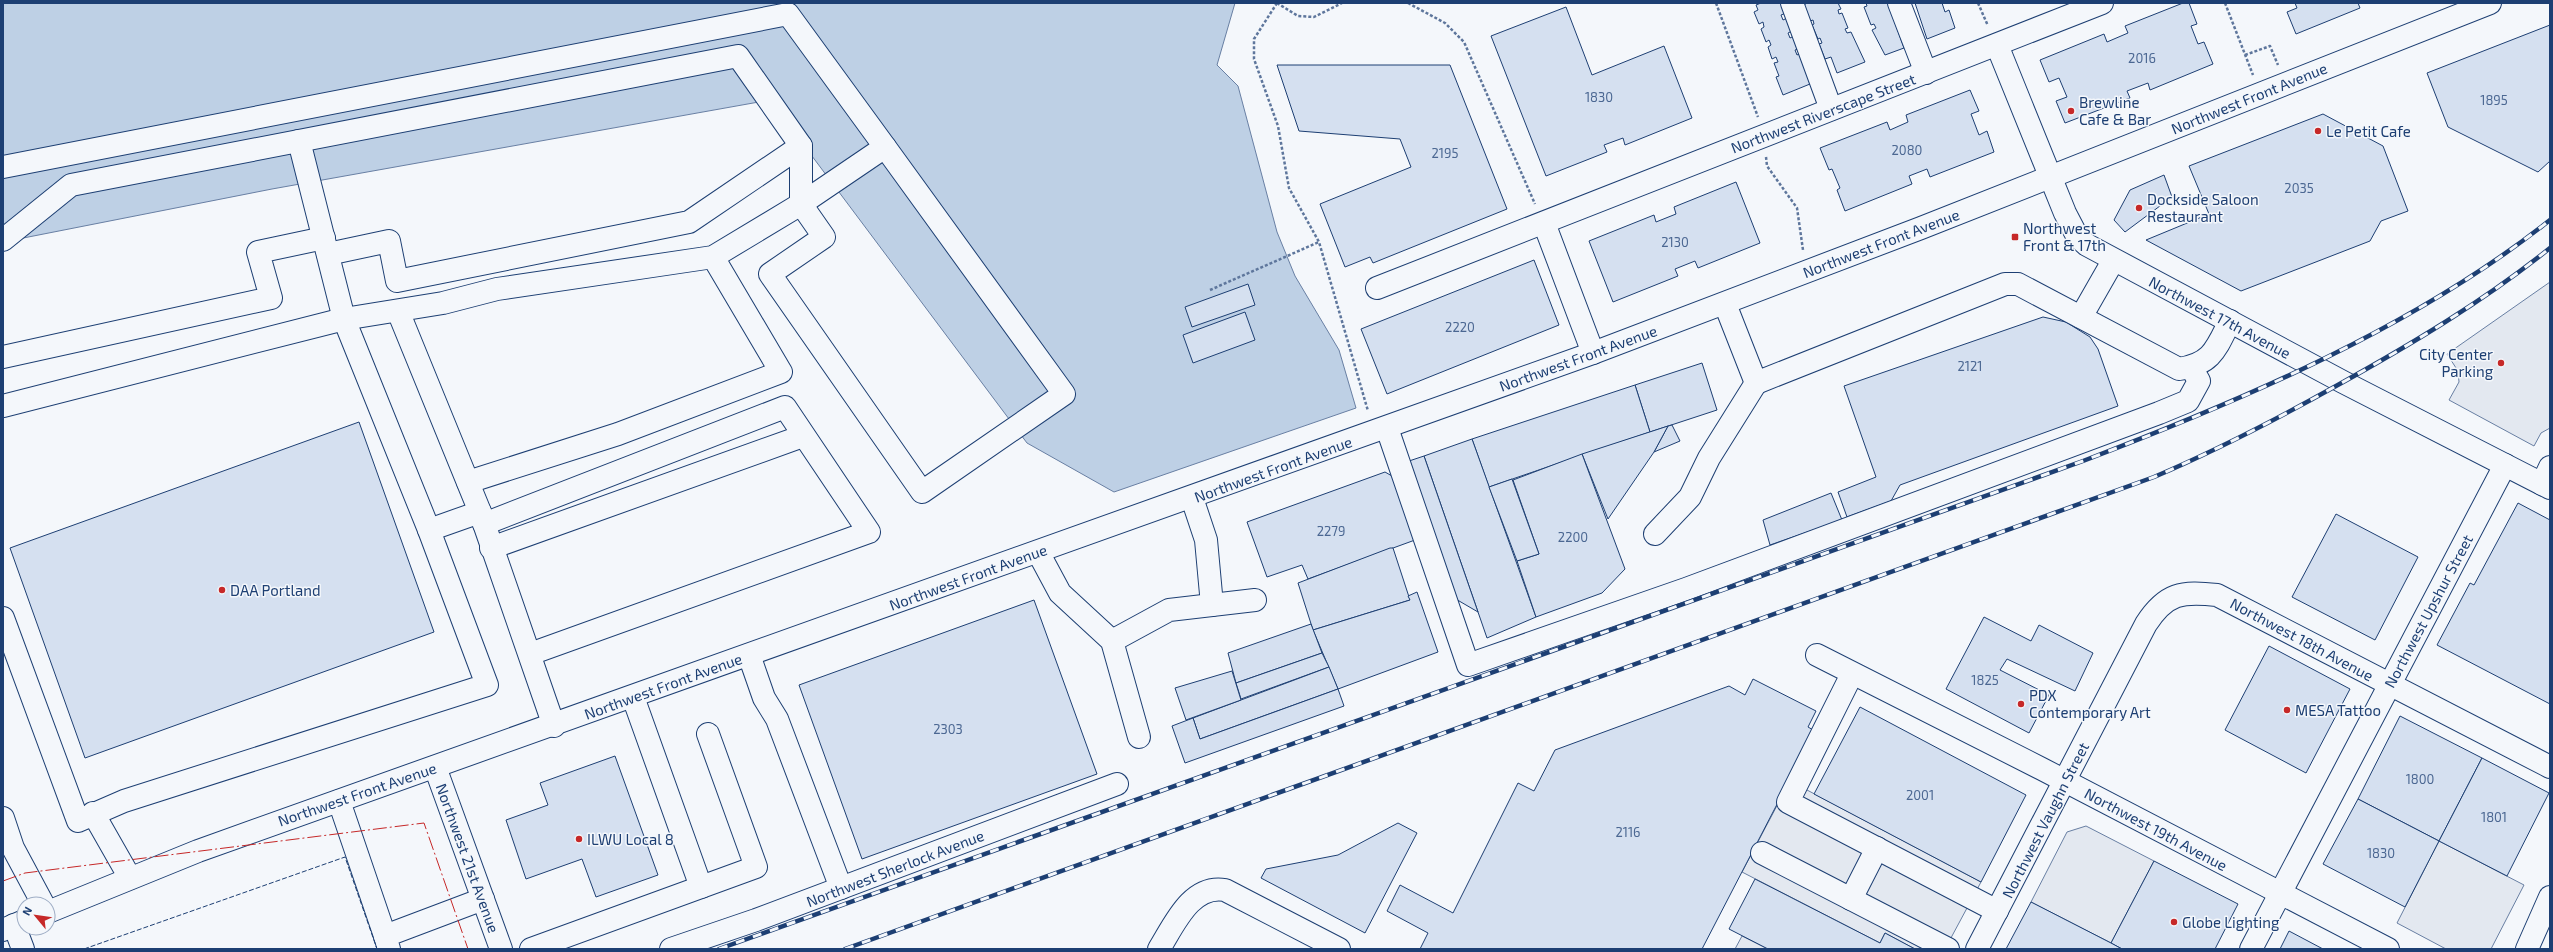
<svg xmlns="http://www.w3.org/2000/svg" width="2553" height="952" font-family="'Exo 2',sans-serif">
	<rect width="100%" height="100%" fill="#f4f7fb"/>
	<g fill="#e3e8f0" stroke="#687fa3">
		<polygon points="2550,282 2550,428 2541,433 2534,446 2449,400 2459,382 2458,371 2447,354"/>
		<polygon points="1790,781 1981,882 1945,949 1915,949 1885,933 1880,943 1742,872"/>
		<polygon points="2086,826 2154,861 2111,943 2031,902 2067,832"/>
		<polygon points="2439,841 2524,885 2491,949 2446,949 2397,923"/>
		<polygon points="1742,936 1768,949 1735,949"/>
	</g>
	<polygon fill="#bed0e5" stroke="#687fa3" points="3,3 1235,3 1217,65 1238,86 1277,232 1295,276 1339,350 1356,408 1114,492 1027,443 770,100 272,189 3,242"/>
	<g fill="#d5e0f0" stroke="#1d3f73">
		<polygon points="1761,3 1782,3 1786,13 1781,15 1783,20 1787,18 1792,31 1788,33 1790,38 1794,36 1798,49 1795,50 1797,55 1801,53 1810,84 1783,95 1776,77 1779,76 1774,63 1778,62 1776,57 1772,59 1768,47 1771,45 1769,40 1766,42 1761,29 1764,27 1763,22 1759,24 1754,12 1758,10 1756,5"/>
		<polygon points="1806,3 1838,3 1841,9 1838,10 1839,14 1842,13 1848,28 1845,29 1847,33 1851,32 1865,62 1837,73 1831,57 1825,59 1819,44 1822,43 1820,38 1818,39 1812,25 1814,24 1813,20 1810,21 1804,6"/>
		<polygon points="1866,3 1888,3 1904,48 1885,55 1872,30 1876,28 1874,24 1871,25 1864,7 1867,6"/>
		<polygon points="1915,3 1942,3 1945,12 1949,10 1955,28 1927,39"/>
		<polygon points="2183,3 2189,3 2197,24 2191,26 2198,44 2204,42 2213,64 2150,90 2148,83 2127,91 2130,98 2065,123 2056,101 2067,97 2059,78 2049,82 2040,60 2104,34 2107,42 2128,33 2125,26"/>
		<polygon points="2295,3 2358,3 2360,8 2296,34 2287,12 2297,8"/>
		<polygon points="1566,7 1592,75 1664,46 1692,118 1625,145 1623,138 1604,145 1607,152 1546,176 1491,36"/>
		<polygon points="2550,25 2550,161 2538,172 2448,127 2427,73"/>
		<polygon points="1277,65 1450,65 1507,209 1373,263 1370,257 1345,267 1320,204 1411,167 1400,139 1299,131"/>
		<polygon points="1970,90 1979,111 1971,114 1979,135 1987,131 1994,152 1930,177 1927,169 1909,176 1912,184 1845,211 1837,190 1840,188 1832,169 1829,170 1820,148 1887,122 1890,130 1908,122 1906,115"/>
		<polygon points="2323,114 2383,146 2408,211 2381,221 2370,241 2241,291 2146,240 2209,214 2189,166"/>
		<polygon points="2164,175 2172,197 2125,232 2114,220 2130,190"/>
		<polygon points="1736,182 1760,243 1698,268 1695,261 1675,269 1678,276 1613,302 1589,241 1654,215 1656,222 1676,214 1674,207"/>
		<polygon points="1534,260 1559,325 1387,394 1361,329"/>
		<polygon points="1248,284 1255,305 1192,327 1185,307"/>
		<polygon points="1245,312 1255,340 1193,363 1183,335"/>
		<polygon points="2043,317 2066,322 2090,337 2098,349 2118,406 1900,485 1891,501 1847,517 1838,492 1876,477 1844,386"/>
		<polygon points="1702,363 1717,410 1650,432 1635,385"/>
		<polygon points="1635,385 1650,432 1489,487 1472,439"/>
		<polygon points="359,422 434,632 85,758 10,548"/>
		<polygon points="1672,425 1680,441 1654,452 1668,426"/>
		<polygon points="1668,426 1654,452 1608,519 1582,454"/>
		<polygon points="1472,439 1536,617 1487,638 1424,456"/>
		<polygon points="1582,454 1625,569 1602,593 1536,617 1517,561 1539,554 1513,480"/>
		<polygon points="1424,456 1478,612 1454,598 1406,462"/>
		<polygon points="1385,472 1392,476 1415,540 1308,579 1302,565 1267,577 1247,522"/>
		<polygon points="1512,479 1539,554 1517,561 1489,487"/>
		<polygon points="1831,493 1842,520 1770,545 1763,520"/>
		<polygon points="2518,503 2550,520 2550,704 2437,645 2470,583 2474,585"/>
		<polygon points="2336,514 2418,557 2375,640 2292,597"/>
		<polygon points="1390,548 1393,548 1410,600 1313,630 1298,583"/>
		<polygon points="1417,592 1438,652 1338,689 1313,630 1410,600 1408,596"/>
		<polygon points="1034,600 1097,774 862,859 799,685"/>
		<polygon points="1984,617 2031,641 2039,625 2093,653 2075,691 2007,659 2000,670 2049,695 2029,733 1946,689"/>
		<polygon points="1311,624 1322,653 1236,683 1228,653"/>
		<polygon points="2269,646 2350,689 2306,773 2225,730"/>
		<polygon points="1322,653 1329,667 1241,699 1236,683"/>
		<polygon points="1329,667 1338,689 1200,739 1193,718"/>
		<polygon points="1232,671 1241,700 1186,720 1175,688"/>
		<polygon points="1753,679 1816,711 1808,727 1815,731 1702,949 1420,949 1428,933 1387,911 1400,885 1453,913 1518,783 1534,791 1555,750 1729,686 1745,695"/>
		<polygon points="1338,689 1344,706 1185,763 1172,726 1193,718 1200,739"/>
		<polygon points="1860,707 2026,795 1981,882 1814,794"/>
		<polygon points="2400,716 2482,758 2439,841 2358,799"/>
		<polygon points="615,756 658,875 596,897 582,859 526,879 506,820 548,805 540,783"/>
		<polygon points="2482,758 2549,793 2507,876 2439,841"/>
		<polygon points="2358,799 2439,841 2405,907 2323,864"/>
		<polygon points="1398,823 1417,833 1365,933 1261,878 1266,869 1338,855"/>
		<polygon points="2154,861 2238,904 2215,949 2122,949 2111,943"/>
		<polygon points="1755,879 1880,943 1885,933 1915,949 1768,949 1729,929"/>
		<polygon points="2031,902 2111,943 2122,949 2006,949"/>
		<polygon points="2289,931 2323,949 2280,949"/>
	</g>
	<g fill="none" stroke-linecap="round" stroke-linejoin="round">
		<defs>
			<g id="minor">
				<polyline points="1792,3 1831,109"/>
				<polyline points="1899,3 1926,73"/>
				<polyline points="1997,45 2065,213 2077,236 2087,245 2343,382 2550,488"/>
				<polyline points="299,141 344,319 429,530"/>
				<polyline points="3,167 788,14 885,147 801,204 713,257 497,289 443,303 344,319 3,406"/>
				<polyline points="1544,223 1593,353"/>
				<polyline points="3,240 71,185 738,56 801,146"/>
				<polyline points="328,254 389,241 397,281 689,222 801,146 801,204 824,237 770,274 922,492 1064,394 885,147"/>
				<polyline points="1377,288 2102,3"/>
				<path d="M1725,304L1756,383L2005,284H2018L2179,369C2212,364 2216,349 2230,321"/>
				<polyline points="398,311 480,512 554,726"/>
				<polyline points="2081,317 2113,261"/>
				<polyline points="3,357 271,298 258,252 324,238"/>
				<polyline points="1387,428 1468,665 1686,589 2159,413 2188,401 2199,381 2191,367"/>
				<polyline points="468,482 618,434 781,372 713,257"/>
				<polyline points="2542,484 2550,467"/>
				<polyline points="1192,498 1206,540 1212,605"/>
				<polyline points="484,524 785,407 869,532 530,654"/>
				<polyline points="1655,534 1690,497 1709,458 1756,383"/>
				<polyline points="491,548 803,436"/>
				<polyline points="1038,552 1060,593 1112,641 1139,737"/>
				<polyline points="3,618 78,821 124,801 487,685 429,530 480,512"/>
				<polyline points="1112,641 1169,610 1255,600"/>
				<polyline points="749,655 764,698 777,719 841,888"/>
				<polyline points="1817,655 2042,769 2388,949"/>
				<polyline points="1852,674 1788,802 1997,911"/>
				<polyline points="633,697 701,887"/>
				<polyline points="435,767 501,949"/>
				<polyline points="339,801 385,936"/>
				<polyline points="93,813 130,878"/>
				<polyline points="3,818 13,848 43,904"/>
				<polyline points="1762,853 1948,949"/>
				<polyline points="1851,899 1877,848"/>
				<polyline points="14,925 23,949"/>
				<polyline points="389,949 385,936 483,899"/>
				<polyline points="531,949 756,867 708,734"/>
				<polyline points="671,949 756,920 1117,784"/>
				<path d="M1159,949C1174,925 1191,884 1225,890L1339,949"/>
				<path d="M1977,949L2146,624C2166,593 2182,591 2217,595L2550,767"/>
				<polyline points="2251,949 2505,465"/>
				<polyline points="2527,949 2550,897"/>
			</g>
			<g id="major">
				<polyline points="48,912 198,851 1593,353 1921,228 2490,3"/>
				<polyline points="3,930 24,921"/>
			</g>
		</defs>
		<use href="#minor" stroke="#1d3f73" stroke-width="24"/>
		<use href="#major" stroke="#1d3f73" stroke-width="24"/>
		<g stroke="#5e769c" stroke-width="2.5" stroke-dasharray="3 2" stroke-linecap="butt">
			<polyline points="1277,3 1254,39 1254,59 1278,126 1289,188 1319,242 1368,411"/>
			<polyline points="1277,3 1298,16 1314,17 1342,3"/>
			<polyline points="1408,3 1445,23 1464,42 1535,204"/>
			<polyline points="1716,3 1758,117"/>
			<polyline points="1978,3 1988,26"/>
			<polyline points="2225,3 2253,75"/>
			<polyline points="2245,55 2270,46 2278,65"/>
			<polyline points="1766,157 1767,166 1797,208 1803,250"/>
			<polyline points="1210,290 1319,242"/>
		</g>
		<use href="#minor" stroke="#f4f7fb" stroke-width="22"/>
		<use href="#major" stroke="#f4f7fb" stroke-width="22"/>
		<defs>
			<g id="rail">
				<path d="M719,949L2083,461C2243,400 2415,327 2550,220"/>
				<path d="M845,949L2154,477C2217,450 2277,419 2336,386C2410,345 2484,301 2550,248"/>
			</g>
		</defs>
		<use href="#rail" stroke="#1d3f73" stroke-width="4.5"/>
		<use href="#rail" stroke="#f4f7fb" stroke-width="3" stroke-dasharray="9" stroke-linecap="butt"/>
		<polyline stroke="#1d3f73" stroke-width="1" stroke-dasharray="5 2" stroke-linecap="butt" points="84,949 345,857 377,949"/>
		<polyline stroke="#c62828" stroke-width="1" stroke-dasharray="14 3 2 3" stroke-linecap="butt" points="3,881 25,873 424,823 468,949"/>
	</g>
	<g fill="#c62828" stroke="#f4f7fb" stroke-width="1.5">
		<circle cx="2071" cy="111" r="4"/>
		<circle cx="2318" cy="131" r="4"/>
		<circle cx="2139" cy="208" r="4"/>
		<rect x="2011" y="233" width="8" height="8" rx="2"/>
		<circle cx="2501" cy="363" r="4"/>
		<circle cx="222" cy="590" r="4"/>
		<circle cx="2021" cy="704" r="4"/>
		<circle cx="2287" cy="710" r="4"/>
		<circle cx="579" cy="839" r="4"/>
		<circle cx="2174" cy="922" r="4"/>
	</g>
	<g text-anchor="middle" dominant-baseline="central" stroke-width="3" stroke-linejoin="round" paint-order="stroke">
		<g font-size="13" fill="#4b6792">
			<text x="2142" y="58">2016</text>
			<text x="1599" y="97">1830</text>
			<text x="2494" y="100">1895</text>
			<text x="1907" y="150">2080</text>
			<text x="1445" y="153">2195</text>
			<text x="2299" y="188">2035</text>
			<text x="1675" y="242">2130</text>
			<text x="1460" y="327">2220</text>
			<text x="1970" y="366">2121</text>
			<text x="1331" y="531">2279</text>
			<text x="1573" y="537">2200</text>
			<text x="1985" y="680">1825</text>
			<text x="948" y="729">2303</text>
			<text x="2420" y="779">1800</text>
			<text x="1920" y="795">2001</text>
			<text x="2494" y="817">1801</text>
			<text x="1628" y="832">2116</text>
			<text x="2381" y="853">1830</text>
		</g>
		<g font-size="15" fill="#1d3f73" stroke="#f4f7fb">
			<text transform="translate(2249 98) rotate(-22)">Northwest Front Avenue</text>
			<text transform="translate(1823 113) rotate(-21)">Northwest Riverscape Street</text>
			<text transform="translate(1881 243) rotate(-21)">Northwest Front Avenue</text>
			<text transform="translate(2220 317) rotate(28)">Northwest 17th Avenue</text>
			<text transform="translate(1578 358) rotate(-20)">Northwest Front Avenue</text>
			<text transform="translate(1273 469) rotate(-20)">Northwest Front Avenue</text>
			<text transform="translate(968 577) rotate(-20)">Northwest Front Avenue</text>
			<text transform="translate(2428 611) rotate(-62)">Northwest Upshur Street</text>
			<text transform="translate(2302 639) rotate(28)">Northwest 18th Avenue</text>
			<text transform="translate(663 686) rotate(-20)">Northwest Front Avenue</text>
			<text transform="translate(357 794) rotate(-19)">Northwest Front Avenue</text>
			<text transform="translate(2045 820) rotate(-63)">Northwest Vaughn Street</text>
			<text transform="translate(2156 829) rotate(28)">Northwest 19th Avenue</text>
			<text transform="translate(468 858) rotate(70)">Northwest 21st Avenue</text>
			<text transform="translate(895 868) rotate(-21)">Northwest Sherlock Avenue</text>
		</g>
		<g font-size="15" fill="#1d3f73" stroke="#f4f7fb" text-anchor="start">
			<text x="2079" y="102">Brewline<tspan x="2079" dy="17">Cafe &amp; Bar</tspan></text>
			<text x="2326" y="131">Le Petit Cafe</text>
			<text x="2147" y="199">Dockside Saloon<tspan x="2147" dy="17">Restaurant</tspan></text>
			<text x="2023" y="228">Northwest<tspan x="2023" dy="17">Front &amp; 17th</tspan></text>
			<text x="2493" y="354" text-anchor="end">City Center<tspan x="2493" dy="17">Parking</tspan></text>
			<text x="230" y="590">DAA Portland</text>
			<text x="2029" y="695">PDX<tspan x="2029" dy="17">Contemporary Art</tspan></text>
			<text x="2295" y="710">MESA Tattoo</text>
			<text x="587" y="839">ILWU Local 8</text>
			<text x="2182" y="922">Globe Lighting</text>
		</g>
	</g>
	<rect width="2553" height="952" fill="none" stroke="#1d3f73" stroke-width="8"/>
	<g transform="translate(36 916) rotate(299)"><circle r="19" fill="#f4f7fb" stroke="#9eadc5"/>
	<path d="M0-3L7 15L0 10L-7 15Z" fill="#c62828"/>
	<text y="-6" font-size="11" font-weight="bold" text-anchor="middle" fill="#1d3f73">N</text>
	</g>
</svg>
